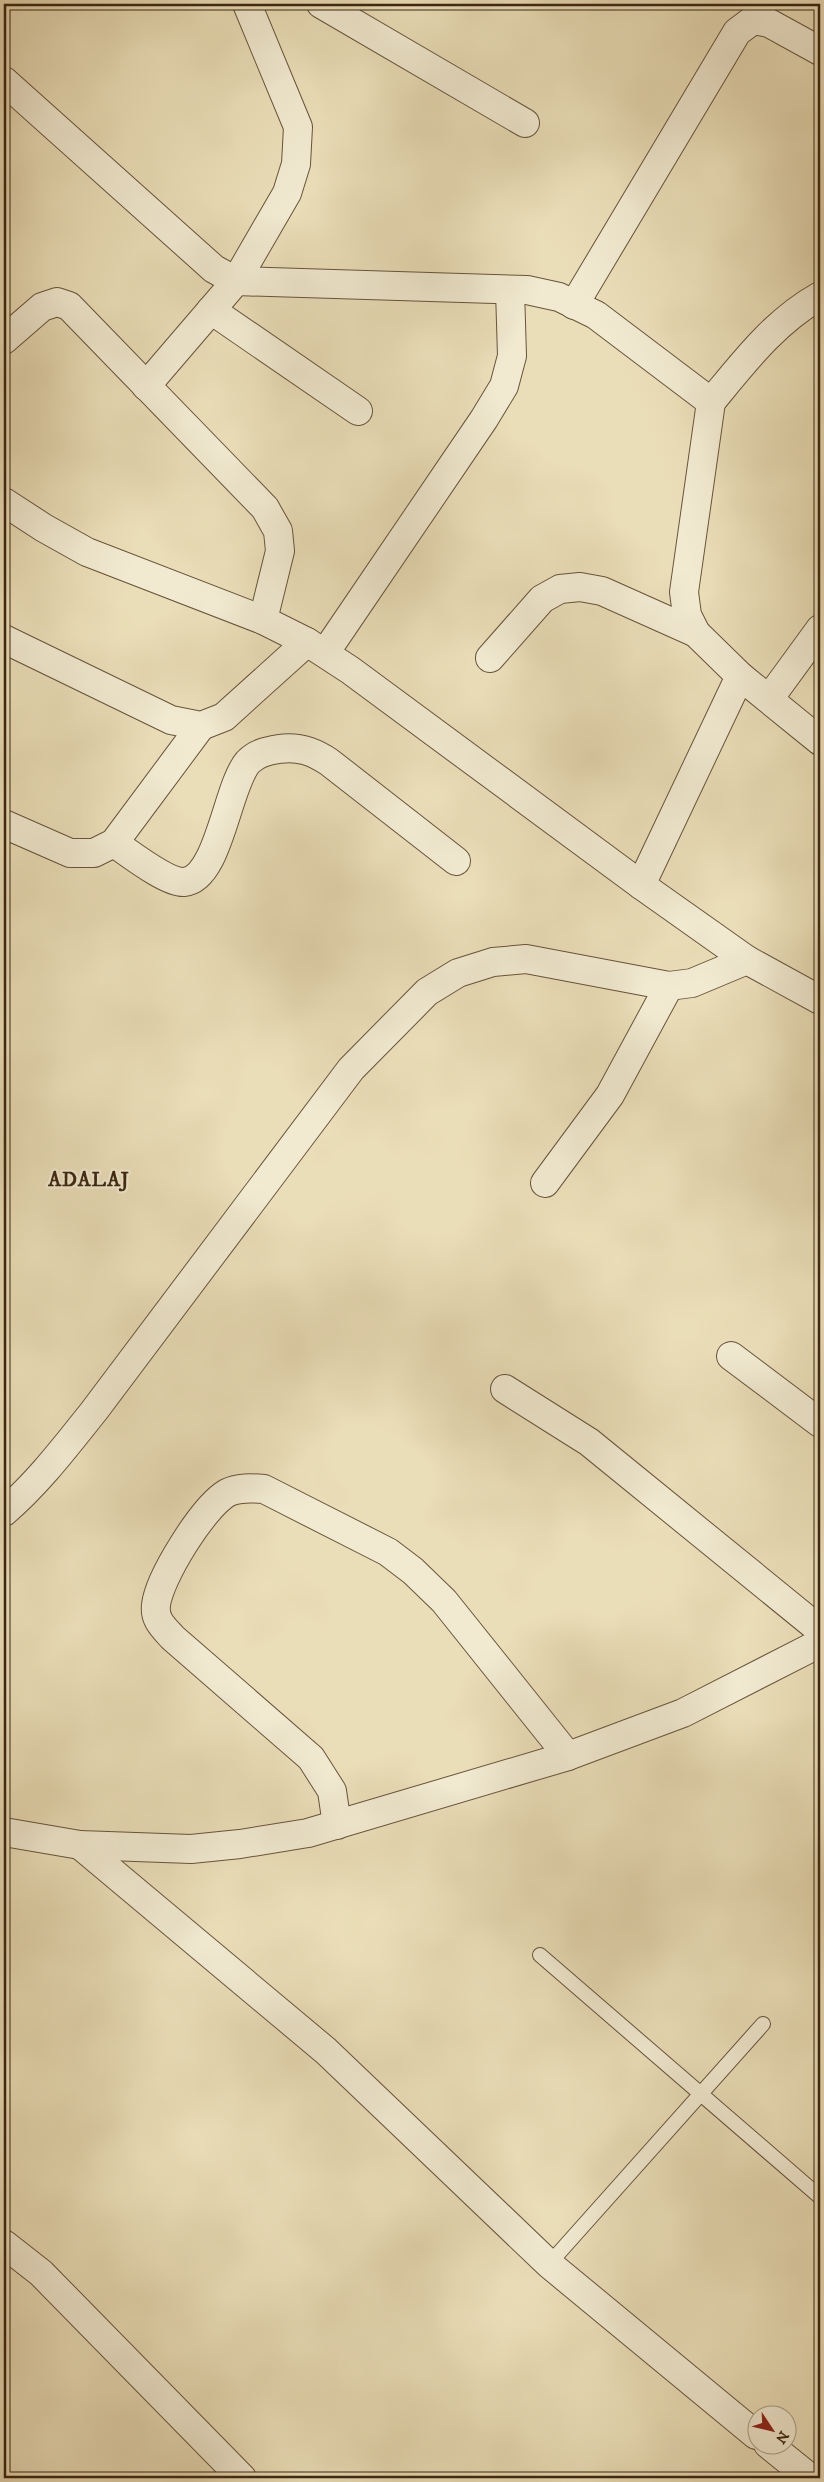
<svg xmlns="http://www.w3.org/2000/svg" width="824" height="2482" font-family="'IM FELL DW Pica',serif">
	<rect width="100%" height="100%" fill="#eadeb8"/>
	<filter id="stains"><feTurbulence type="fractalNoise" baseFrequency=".004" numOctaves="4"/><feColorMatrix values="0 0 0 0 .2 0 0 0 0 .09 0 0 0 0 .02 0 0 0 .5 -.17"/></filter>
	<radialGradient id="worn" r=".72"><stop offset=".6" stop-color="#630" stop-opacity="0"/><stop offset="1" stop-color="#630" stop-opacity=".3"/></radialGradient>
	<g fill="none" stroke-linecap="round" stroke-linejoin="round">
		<defs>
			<g id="lane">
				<polyline points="540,1955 820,2197"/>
				<polyline points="549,2264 763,2024"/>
			</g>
			<g id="street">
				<polyline points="321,4 525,123"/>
				<polyline points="4,81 214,269 236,281 527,290 559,297 596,315 711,402 684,592 687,615 696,633 740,676 641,885"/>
				<polyline points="574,305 737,32 753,20 769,23 820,51"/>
				<polyline points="211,310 358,411"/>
				<polyline points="4,340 42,307 57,302 69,306 265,508 278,531 280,551 263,620"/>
				<polyline points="146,386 236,281 287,193 296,164 298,127 247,4"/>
				<path d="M711,402C744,362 775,321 820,296"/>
				<polyline points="4,502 44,528 87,552 263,620 307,642 350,670 641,885 747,960 820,1000"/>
				<polyline points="4,639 171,720 201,726 224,717 307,642"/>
				<polyline points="325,653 484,419 504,386 512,356 510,290"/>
				<polyline points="490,658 542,599 560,589 580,587 602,591 696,633"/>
				<polyline points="740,676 820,741"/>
				<polyline points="769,699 820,629"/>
				<polyline points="4,824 70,853 94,853 114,843 201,726"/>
				<path d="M114,843C129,853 167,883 184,882C219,879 227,786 248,762C257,753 267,751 279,749C298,746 313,751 329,762L456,861"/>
				<polyline points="545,1183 610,1095 669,986"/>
				<polyline points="731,1356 820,1423"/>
				<polyline points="505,1389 589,1442 820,1630"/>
				<path d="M4,1512C38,1483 66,1446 94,1411L351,1069L427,992L458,973L493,962L526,959L669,986L692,983L747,960"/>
				<path d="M337,1825L332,1791L311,1758L173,1638C164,1628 154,1620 156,1605C159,1578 203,1507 227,1493C238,1487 252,1488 264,1489L388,1552L413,1571L444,1601L568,1756"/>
				<polyline points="4,1832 80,1845 191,1849 240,1844 308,1833 568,1756 683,1713 820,1643"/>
				<polyline points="80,1845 326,2051 549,2264 756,2435"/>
				<polyline points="4,2244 41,2273 242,2478"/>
				<polyline points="768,2444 810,2478"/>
			</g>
		</defs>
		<use href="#lane" stroke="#67543a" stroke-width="16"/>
		<use href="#street" stroke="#67543a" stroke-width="30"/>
		<use href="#lane" stroke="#f1ead1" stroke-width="14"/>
		<use href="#street" stroke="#f1ead1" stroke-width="28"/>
	</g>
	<g text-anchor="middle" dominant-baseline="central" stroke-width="4.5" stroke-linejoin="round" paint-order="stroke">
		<g font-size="20" font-weight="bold" letter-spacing="1" fill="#3b2610" stroke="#f1ead1">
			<text x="89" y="1180">ADALAJ</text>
		</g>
	</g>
	<rect width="824" height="2482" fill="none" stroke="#eadeb8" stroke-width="20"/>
	<rect x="5" y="5" width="814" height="2472" fill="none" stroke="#3b2610" stroke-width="2.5"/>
	<rect x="10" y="10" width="804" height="2462" fill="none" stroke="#3b2610"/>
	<g transform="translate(772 2430) rotate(125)"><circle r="24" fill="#f1ead1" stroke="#a89c84"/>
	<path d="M0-4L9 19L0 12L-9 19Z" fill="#8f2418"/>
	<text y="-8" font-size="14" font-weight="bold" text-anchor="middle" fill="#3b2610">N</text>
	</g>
	<rect width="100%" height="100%" filter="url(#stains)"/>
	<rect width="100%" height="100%" fill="url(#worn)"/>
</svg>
